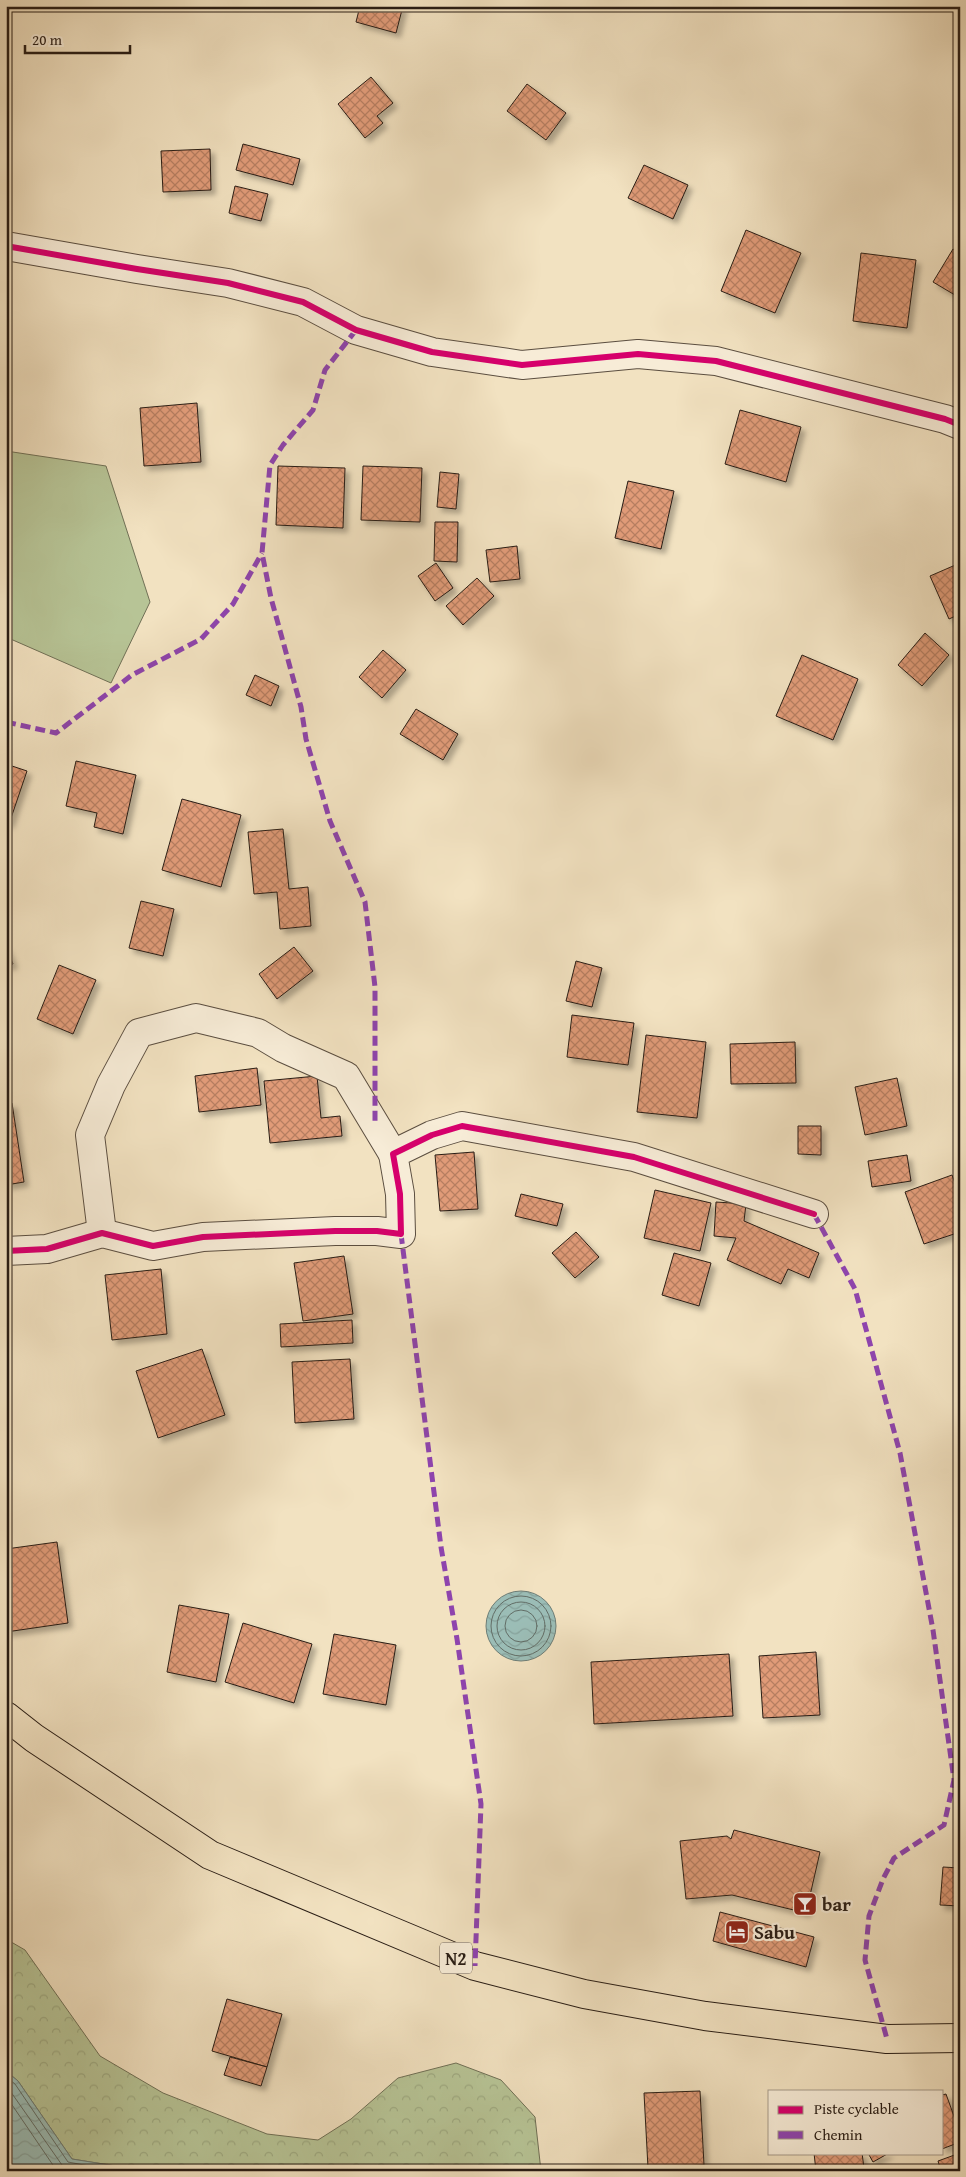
<svg xmlns="http://www.w3.org/2000/svg" width="966" height="2177" font-family="'Gentium Book Plus',serif">
	<defs>
		<pattern id="forest-crowns" width="20" height="18" patternUnits="userSpaceOnUse" patternTransform="scale(1.25)"><rect width="20" height="18" fill="#b7c496"/><path d="M2 6a3 3 0 1 1 6 0M12 15a3 3 0 1 1 6 0" fill="none" stroke="#9da880"/></pattern>
		<pattern id="water-waves" width="16" height="10" patternUnits="userSpaceOnUse" patternTransform="scale(1.25)"><rect width="16" height="10" fill="#9bbdb6"/><path d="M0 5q4-4 8 0t8 0" fill="none" stroke="#86a29c"/></pattern>
		<pattern id="building-cross-hatch" width="8" height="8" patternUnits="userSpaceOnUse" patternTransform="scale(1.25)"><rect width="8" height="8" fill="#e09b78"/><path d="M0 0l8 8M0 8l8-8" fill="none" stroke="#b67e61"/></pattern>
		<filter id="shadow"><feDropShadow dx="4.5" dy="4.5" stdDeviation="2.5" flood-color="#0004"/></filter>
	</defs>
	<rect width="100%" height="100%" fill="#f2e2c1"/>
	<filter id="stains"><feTurbulence type="fractalNoise" baseFrequency=".004" numOctaves="4"/><feColorMatrix values="0 0 0 0 .2 0 0 0 0 .09 0 0 0 0 .02 0 0 0 .5 -.17"/></filter>
	<radialGradient id="worn" r=".72"><stop offset=".6" stop-color="#630" stop-opacity="0"/><stop offset="1" stop-color="#630" stop-opacity=".3"/></radialGradient>
	<polygon fill="#b7c496" stroke="#707056" points="6,451 106,466 150,602 111,683 6,637"/>
	<polygon fill="url(#forest-crowns)" stroke="#707056" points="6,1939 25,1950 100,2056 163,2093 267,2134 318,2140 351,2119 398,2078 456,2063 501,2080 535,2117 541,2171 147,2171 72,2159 18,2081 6,2071"/>
	<g fill="url(#water-waves)" stroke="#6d7d76">
		<circle cx="521" cy="1626" r="35"/>
		<polygon points="6,2071 18,2081 72,2159 147,2171 6,2171"/>
	</g>
	<g fill="none" stroke-linecap="round" stroke-linejoin="round">
		<g stroke="#626d66" stroke-width="1">
			<circle cx="521" cy="1626" r="30"/>
			<circle cx="521" cy="1626" r="24"/>
			<circle cx="521" cy="1626" r="16"/>
			<polyline points="6,2077 15,2084 68,2162 116,2171"/>
			<polyline points="6,2085 62,2165 67,2169 76,2171"/>
			<polyline points="6,2096 57,2171"/>
		</g>
	</g>
	<g fill="url(#building-cross-hatch)" stroke="#291d15" filter="url(#shadow)">
		<polygon points="360,6 403,6 396,33 356,22"/>
		<polygon points="371,77 393,103 377,116 383,123 365,138 338,104"/>
		<polygon points="527,84 566,113 546,140 507,111"/>
		<polygon points="243,144 300,159 293,185 236,170"/>
		<polygon points="210,149 211,190 163,192 161,151"/>
		<polygon points="644,165 688,185 673,219 628,198"/>
		<polygon points="235,186 268,194 261,221 229,213"/>
		<polygon points="746,230 801,253 775,313 721,291"/>
		<polygon points="953,249 960,253 960,298 933,282"/>
		<polygon points="861,253 916,260 907,328 853,321"/>
		<polygon points="197,403 201,462 144,466 140,408"/>
		<polygon points="740,410 801,427 786,482 725,464"/>
		<polygon points="278,466 345,468 343,528 276,525"/>
		<polygon points="363,466 422,468 420,522 361,520"/>
		<polygon points="440,472 459,474 456,509 437,507"/>
		<polygon points="628,481 674,491 661,549 615,538"/>
		<polygon points="435,522 458,522 457,562 434,561"/>
		<polygon points="517,546 520,579 490,582 486,550"/>
		<polygon points="436,563 453,588 435,601 418,576"/>
		<polygon points="960,563 960,614 949,619 930,576"/>
		<polygon points="477,578 494,596 463,625 446,606"/>
		<polygon points="925,633 949,655 922,686 898,665"/>
		<polygon points="383,650 406,670 382,698 359,677"/>
		<polygon points="802,655 858,679 833,740 776,716"/>
		<polygon points="255,675 279,686 271,706 246,695"/>
		<polygon points="416,709 458,734 443,760 400,734"/>
		<polygon points="76,761 136,775 123,834 94,827 97,813 66,806"/>
		<polygon points="6,764 27,771 9,824 6,823"/>
		<polygon points="182,799 241,815 221,887 162,870"/>
		<polygon points="283,829 289,889 308,887 311,926 280,929 277,892 254,894 248,832"/>
		<polygon points="141,901 174,909 163,956 129,948"/>
		<polygon points="6,946 13,964 6,966"/>
		<polygon points="294,947 313,971 277,999 259,974"/>
		<polygon points="576,961 602,968 592,1007 566,1001"/>
		<polygon points="59,965 96,980 73,1034 37,1019"/>
		<polygon points="572,1015 634,1023 628,1065 567,1057"/>
		<polygon points="646,1035 706,1042 697,1118 637,1112"/>
		<polygon points="795,1042 796,1083 731,1084 730,1044"/>
		<polygon points="257,1068 261,1105 199,1112 195,1076"/>
		<polygon points="317,1076 321,1118 340,1116 342,1136 270,1143 264,1081"/>
		<polygon points="897,1078 907,1126 865,1135 855,1087"/>
		<polygon points="12,1103 24,1182 6,1185 6,1104"/>
		<polygon points="798,1126 821,1126 821,1155 798,1154"/>
		<polygon points="474,1152 478,1209 440,1211 435,1155"/>
		<polygon points="907,1155 911,1181 872,1187 868,1161"/>
		<polygon points="952,1175 960,1197 960,1232 924,1244 905,1192"/>
		<polygon points="655,1190 711,1203 700,1251 644,1238"/>
		<polygon points="521,1194 563,1204 557,1226 515,1216"/>
		<polygon points="716,1202 746,1204 744,1221 819,1253 809,1278 788,1269 781,1284 727,1260 736,1238 714,1236"/>
		<polygon points="576,1232 599,1257 575,1278 552,1253"/>
		<polygon points="674,1253 711,1263 699,1306 662,1295"/>
		<polygon points="344,1256 353,1314 303,1321 294,1263"/>
		<polygon points="161,1269 167,1334 112,1340 105,1275"/>
		<polygon points="352,1320 353,1343 281,1347 280,1324"/>
		<polygon points="202,1349 225,1415 158,1438 136,1371"/>
		<polygon points="350,1359 354,1419 295,1423 292,1362"/>
		<polygon points="57,1542 68,1623 6,1632 6,1549"/>
		<polygon points="179,1605 229,1614 216,1682 167,1672"/>
		<polygon points="243,1623 312,1644 294,1703 225,1682"/>
		<polygon points="334,1634 396,1645 386,1705 323,1694"/>
		<polygon points="816,1652 820,1715 763,1718 759,1656"/>
		<polygon points="729,1654 733,1716 594,1724 591,1662"/>
		<polygon points="734,1830 820,1852 806,1913 732,1895 686,1899 680,1841 727,1836 731,1839"/>
		<polygon points="943,1867 960,1868 960,1906 940,1905"/>
		<polygon points="720,1912 814,1937 806,1967 713,1941"/>
		<polygon points="227,1999 282,2014 267,2067 212,2051"/>
		<polygon points="230,2057 267,2067 261,2086 224,2075"/>
		<polygon points="700,2091 704,2165 648,2168 644,2093"/>
		<polygon points="946,2094 960,2133 960,2142 942,2149 942,2095"/>
		<polygon points="814,2153 862,2153 864,2168 816,2171"/>
		<polygon points="868,2153 889,2153 873,2162"/>
		<polygon points="960,2153 960,2171 941,2171 938,2161"/>
	</g>
	<g fill="none" stroke-linecap="round" stroke-linejoin="round">
		<defs>
			<g id="minor">
				<polyline points="6,246 137,269 228,283 303,302 356,330 432,352 522,365 638,354 716,361 945,419 960,425"/>
				<polyline points="102,1233 90,1135 111,1085 139,1033 196,1018 258,1033 283,1048 346,1076 393,1154"/>
				<polyline points="6,1251 47,1249 102,1233 153,1246 203,1237 335,1231 377,1231 401,1234 400,1194 393,1154 432,1135 462,1126 634,1157 814,1214"/>
			</g>
			<polyline id="trunk" points="6,1716 34,1738 210,1855 475,1966 584,1994 705,2016 887,2039 960,2038"/>
		</defs>
		<use href="#minor" stroke="#5b4e40" stroke-width="30"/>
		<use href="#trunk" stroke="#291d15" stroke-width="30"/>
		<use href="#minor" stroke="#f7ecd7" stroke-width="28"/>
		<use href="#trunk" stroke="#f2e2c1" stroke-width="28"/>
		<g stroke="#8e44ad" stroke-width="5" stroke-dasharray="10 5" stroke-linecap="butt">
			<polyline points="356,330 325,370 313,410 283,445 270,465 262,553 271,598 301,707 306,739 330,821 365,902 375,987 375,1124"/>
			<polyline points="6,722 56,733 132,675 201,639 233,604 262,553"/>
			<polyline points="814,1214 855,1289 900,1453 933,1630 954,1780 944,1825 894,1858 883,1879 869,1916 865,1960 887,2039"/>
			<polyline points="401,1234 441,1547 457,1639 481,1804 475,1966"/>
		</g>
		<defs>
			<g id="cycleway">
				<polyline points="6,246 137,269 228,283 303,302 356,330 432,352 522,365 638,354 716,361 945,419 960,425"/>
				<polyline points="6,1251 47,1249 102,1233 153,1246 203,1237 335,1231 377,1231 401,1234 400,1194 393,1154 432,1135 462,1126 634,1157 814,1214"/>
			</g>
		</defs>
		<use href="#cycleway" stroke="#f7ecd7" stroke-width="9"/>
		<use href="#cycleway" stroke="#d6006c" stroke-width="6"/>
	</g>
	<defs>
		<symbol id="bar-square" viewBox="-11 -11 22 22"><rect x="-9" y="-9" width="18" height="18" rx="4" fill="#8f2418" stroke="#f7ecd7"/><path d="M-6-5H6L.8 .8V4.5H3.5V6h-7V4.5H-.8V.8Z" fill="#fff"/></symbol>
		<symbol id="hotel-square" viewBox="-11 -11 22 22"><rect x="-9" y="-9" width="18" height="18" rx="4" fill="#8f2418" stroke="#f7ecd7"/><path d="M-6-4.5h1.5V1H6V5H4.5V3h-9V5H-6ZM-4 0a1.8 1.8 0 1 1 3.6 0ZM.5 0V-2.5h3Q6-2.5 6 0Z" fill="#fff"/></symbol>
	</defs>
	<g fill-rule="evenodd">
		<use href="#bar-square" x="791" y="1890" width="28" height="28"/>
		<use href="#hotel-square" x="723" y="1918" width="28" height="28"/>
	</g>
	<g text-anchor="middle" dominant-baseline="central" stroke-width="4.5" stroke-linejoin="round" paint-order="stroke">
		<rect fill="#f7ecd7" stroke="#675b4f" stroke-width="1" x="440" y="1942.5" width="32" height="31" rx="4"/>
		<g font-size="18" font-weight="bold" fill="#291d15">
			<text x="456" y="1958">N2</text>
		</g>
		<g font-size="19" font-weight="bold" fill="#291d15" stroke="#f7ecd7" text-anchor="start">
			<text x="822" y="1904">bar</text>
			<text x="754" y="1932">Sabu</text>
		</g>
	</g>
	<rect width="966" height="2177" fill="none" stroke="#f2e2c1" stroke-width="25"/>
	<rect x="8" y="8" width="951" height="2162" fill="none" stroke="#291d15" stroke-width="2.5"/>
	<rect x="12" y="12" width="941" height="2152" fill="none" stroke="#291d15"/>
	<rect x="768" y="2090" width="175" height="65" fill="#f7ecd7" stroke="#a59989"/>
	<rect x="778" y="2106" width="25" height="8" fill="#d6006c" stroke="#a59989"/>
	<text x="814" y="2114" font-size="15" fill="#291d15">Piste cyclable</text>
	<rect x="778" y="2131" width="25" height="8" fill="#8e44ad" stroke="#a59989"/>
	<text x="814" y="2140" font-size="15" fill="#291d15">Chemin</text>
	<path d="M25 45v8h105v-8" fill="none" stroke="#291d15" stroke-width="2.5"/>
	<text x="32" y="45" font-size="15" fill="#291d15" stroke="#f7ecd7" stroke-width="4" paint-order="stroke">20 m</text>
	<rect width="100%" height="100%" filter="url(#stains)"/>
	<rect width="100%" height="100%" fill="url(#worn)"/>
</svg>
